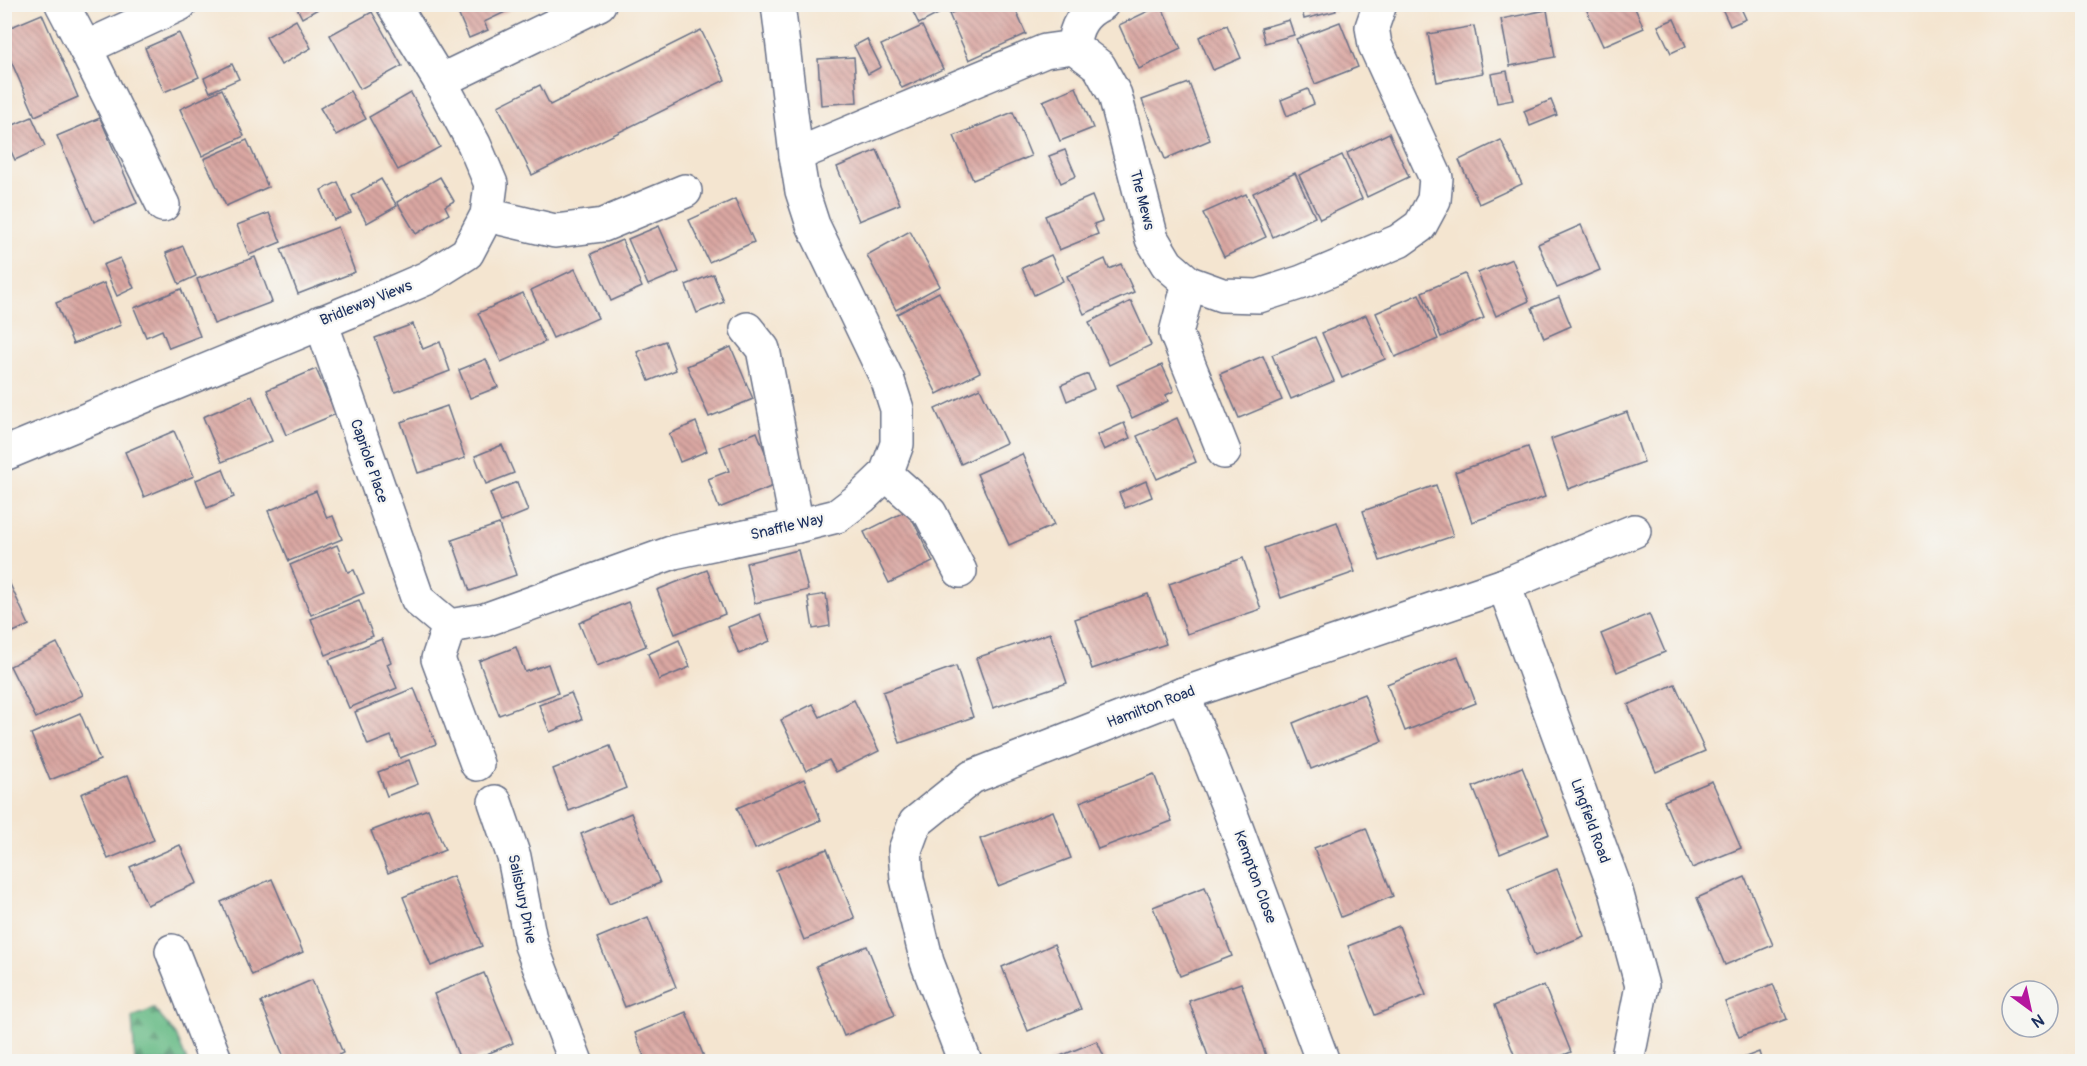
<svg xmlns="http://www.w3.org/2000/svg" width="2087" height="1066" font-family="Pangolin,sans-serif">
	<defs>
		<pattern id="forest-firs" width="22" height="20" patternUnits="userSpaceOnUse" patternTransform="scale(1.5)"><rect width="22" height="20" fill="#69bb87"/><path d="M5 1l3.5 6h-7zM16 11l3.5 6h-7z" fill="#569872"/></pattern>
		<pattern id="building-back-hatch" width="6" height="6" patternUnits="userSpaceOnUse" patternTransform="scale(1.5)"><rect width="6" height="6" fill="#daa7a2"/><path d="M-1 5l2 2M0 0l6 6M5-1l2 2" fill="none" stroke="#b08887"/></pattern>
	</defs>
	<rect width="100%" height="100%" fill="#f6f6f2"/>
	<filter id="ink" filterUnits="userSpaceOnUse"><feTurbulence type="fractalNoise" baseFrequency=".0167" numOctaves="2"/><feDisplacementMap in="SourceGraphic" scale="12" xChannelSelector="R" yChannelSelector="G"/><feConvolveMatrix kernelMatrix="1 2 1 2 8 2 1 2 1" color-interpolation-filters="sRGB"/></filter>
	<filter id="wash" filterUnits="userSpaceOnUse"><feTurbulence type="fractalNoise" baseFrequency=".008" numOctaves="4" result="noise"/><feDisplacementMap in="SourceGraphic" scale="24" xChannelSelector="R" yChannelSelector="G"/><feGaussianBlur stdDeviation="1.35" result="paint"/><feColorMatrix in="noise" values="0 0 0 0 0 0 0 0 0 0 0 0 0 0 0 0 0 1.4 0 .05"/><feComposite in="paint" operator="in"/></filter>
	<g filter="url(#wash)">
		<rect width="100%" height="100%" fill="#f4e5d0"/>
		<polygon fill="url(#forest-firs)" stroke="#427572" stroke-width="1.5" points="154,1009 176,1035 187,1061 135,1061 132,1017"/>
		<g id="blocks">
			<g fill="url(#building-back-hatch)">
				<polygon points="295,4 327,4 302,18"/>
				<polygon points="454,4 522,4 484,22 488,30 469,38"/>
				<polygon points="909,4 943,4 946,10 919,24"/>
				<polygon points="972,4 1013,4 1026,34 969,60 949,14"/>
				<polygon points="1301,4 1334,4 1336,11 1304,19"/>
				<polygon points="1584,4 1633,4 1644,28 1603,46"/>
				<polygon points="1720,4 1739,4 1746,19 1730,26"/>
				<polygon points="1161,5 1181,49 1139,69 1119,25"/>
				<polygon points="1547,10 1555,57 1510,66 1501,19"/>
				<polygon points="372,12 402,66 360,89 330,35"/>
				<polygon points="42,14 78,97 35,116 4,45 4,30"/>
				<polygon points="1674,19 1686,46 1671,53 1658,26"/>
				<polygon points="296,20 311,48 281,65 266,37"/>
				<polygon points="1289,20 1294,35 1265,43 1261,28"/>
				<polygon points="1340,22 1358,67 1315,84 1296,39"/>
				<polygon points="1227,25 1241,58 1213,70 1199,37"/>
				<polygon points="922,26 943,69 902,88 881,45"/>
				<polygon points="1474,26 1483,73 1437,82 1428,34"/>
				<polygon points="701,30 725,80 532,175 498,106 540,85 550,105"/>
				<polygon points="179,33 199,77 164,92 145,48"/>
				<polygon points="867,39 881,67 868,74 854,46"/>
				<polygon points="854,57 857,102 821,105 818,59"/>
				<polygon points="232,64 239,79 210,92 204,78"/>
				<polygon points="1507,71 1513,100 1497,103 1491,74"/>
				<polygon points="1189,83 1210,140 1165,159 1142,100"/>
				<polygon points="1076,87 1093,128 1060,141 1043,101"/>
				<polygon points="222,89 244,136 202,156 180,109"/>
				<polygon points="1308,89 1314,104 1287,116 1281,100"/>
				<polygon points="350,91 366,119 336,135 320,108"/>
				<polygon points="411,93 440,147 398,170 369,117"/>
				<polygon points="1551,100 1557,115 1530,126 1524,111"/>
				<polygon points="1013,112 1031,156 973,180 954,136"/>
				<polygon points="32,117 45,146 15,160 4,136 4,129"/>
				<polygon points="100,118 137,203 94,222 57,136"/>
				<polygon points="1389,133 1409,177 1367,197 1347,153"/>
				<polygon points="247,140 268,187 226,206 204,159"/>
				<polygon points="1501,140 1522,184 1479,204 1459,160"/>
				<polygon points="877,150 900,204 859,221 837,167"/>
				<polygon points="1065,150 1076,176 1061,183 1049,156"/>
				<polygon points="1342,155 1362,199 1320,219 1299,175"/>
				<polygon points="1295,173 1315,217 1273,237 1253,193"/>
				<polygon points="440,177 454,201 445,206 449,214 416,234 397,202"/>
				<polygon points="381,179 397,206 367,223 352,196"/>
				<polygon points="338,182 351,213 334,220 321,190"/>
				<polygon points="1246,194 1266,237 1224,257 1203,213"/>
				<polygon points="1092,196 1102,221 1094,224 1098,234 1059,250 1045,216"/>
				<polygon points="735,199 754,242 709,262 689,220"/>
				<polygon points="269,213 281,242 249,255 237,225"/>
				<polygon points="1581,225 1600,270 1557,288 1538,244"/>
				<polygon points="659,226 679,272 648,285 628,239"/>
				<polygon points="338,227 355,272 298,294 281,249"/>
				<polygon points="910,231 940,286 896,310 867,255"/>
				<polygon points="622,240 642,287 611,301 591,254"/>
				<polygon points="183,246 196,276 179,284 166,253"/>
				<polygon points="1051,255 1063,281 1034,295 1022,268"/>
				<polygon points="255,257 272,302 214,324 197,279"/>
				<polygon points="120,258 134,288 117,296 103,265"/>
				<polygon points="1105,259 1109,269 1121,264 1134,292 1084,314 1067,276"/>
				<polygon points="1512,259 1529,301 1496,316 1478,273"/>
				<polygon points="575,269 598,318 553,338 531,290"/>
				<polygon points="713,274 724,302 697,313 686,285"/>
				<polygon points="1465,274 1484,318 1441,337 1422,292"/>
				<polygon points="104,283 121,325 73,344 56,303"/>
				<polygon points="181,289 200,336 169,348 162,330 146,337 134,308"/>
				<polygon points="939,292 980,372 937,394 897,314"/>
				<polygon points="523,293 545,342 501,362 478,313"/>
				<polygon points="1419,294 1438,339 1395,357 1376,313"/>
				<polygon points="1559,297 1571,326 1544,338 1532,308"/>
				<polygon points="1131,301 1151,345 1109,365 1089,322"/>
				<polygon points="1366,315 1385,359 1342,378 1322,333"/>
				<polygon points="413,324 423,349 440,342 450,371 395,392 375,338"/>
				<polygon points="1315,337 1334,381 1291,399 1272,355"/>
				<polygon points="665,341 676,370 649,381 637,352"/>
				<polygon points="731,347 753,399 709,417 687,366"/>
				<polygon points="1263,356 1282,400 1239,418 1220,374"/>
				<polygon points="486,359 498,387 470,398 459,370"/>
				<polygon points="1162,365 1174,391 1166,395 1168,401 1132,418 1117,385"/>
				<polygon points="316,369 336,414 286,435 267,390"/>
				<polygon points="1088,374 1094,389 1067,401 1061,385"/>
				<polygon points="980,388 1006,443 961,464 935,409"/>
				<polygon points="252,396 272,441 222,462 203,417"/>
				<polygon points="447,406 465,458 418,473 401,422"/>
				<polygon points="1627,412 1644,462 1568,489 1551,439"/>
				<polygon points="1177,418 1196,462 1157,479 1137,436"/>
				<polygon points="696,422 707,451 680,462 669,434"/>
				<polygon points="1124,423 1130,438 1104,450 1097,435"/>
				<polygon points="174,431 194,476 144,497 125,452"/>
				<polygon points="757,432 778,484 719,508 708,479 729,471 720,447"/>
				<polygon points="502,445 514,473 486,484 475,456"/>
				<polygon points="1528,447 1545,497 1472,522 1455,472"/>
				<polygon points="1022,454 1054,525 1009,545 977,474"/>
				<polygon points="223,469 234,497 207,508 196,480"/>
				<polygon points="1146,481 1152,497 1125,508 1119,493"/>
				<polygon points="517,482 528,511 501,522 490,493"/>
				<polygon points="1436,485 1453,536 1380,561 1363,511"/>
				<polygon points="316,491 327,518 333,516 342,539 289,561 268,511"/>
				<polygon points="908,510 933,562 889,583 864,532"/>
				<polygon points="1337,522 1355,572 1281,598 1264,548"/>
				<polygon points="499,524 516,575 470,591 452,540"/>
				<polygon points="337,545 348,572 354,570 364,593 311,615 290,565"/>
				<polygon points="798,550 808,590 755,603 746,563"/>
				<polygon points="1243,558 1261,609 1187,634 1169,584"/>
				<polygon points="707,570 725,614 675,634 657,590"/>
				<polygon points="9,582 29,625 4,636 4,584"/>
				<polygon points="826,594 830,626 813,629 808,597"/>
				<polygon points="1148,594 1166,644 1092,669 1075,619"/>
				<polygon points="359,600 373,636 326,655 311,619"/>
				<polygon points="628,602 646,646 597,666 579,623"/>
				<polygon points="760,614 770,641 739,654 728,627"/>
				<polygon points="1649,614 1665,652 1617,672 1601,634"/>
				<polygon points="1050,633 1067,683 993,708 976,658"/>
				<polygon points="382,639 391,662 387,664 397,688 349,708 329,660"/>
				<polygon points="679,640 690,667 659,680 648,654"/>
				<polygon points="57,643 83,695 36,718 10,666"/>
				<polygon points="516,647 525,672 548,664 558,693 499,715 479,661"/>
				<polygon points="1458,656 1476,703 1405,731 1387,684"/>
				<polygon points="956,666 973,717 900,743 883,692"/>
				<polygon points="1675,684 1705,751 1656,772 1628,705"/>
				<polygon points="414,688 436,744 400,758 391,736 368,745 355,712"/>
				<polygon points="571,693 582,719 550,732 539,705"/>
				<polygon points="1364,694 1382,741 1311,769 1293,723"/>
				<polygon points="854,700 879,751 836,772 829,760 806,771 781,720 813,704 820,717"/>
				<polygon points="80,713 100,760 50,780 31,734"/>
				<polygon points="610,746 626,788 569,811 553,769"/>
				<polygon points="409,760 418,784 387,796 378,772"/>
				<polygon points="1522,767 1549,834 1500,854 1473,787"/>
				<polygon points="1154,774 1172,821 1098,849 1080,802"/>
				<polygon points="128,775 154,840 108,859 81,794"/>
				<polygon points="804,779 821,820 755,849 737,808"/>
				<polygon points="1712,781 1741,848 1692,868 1664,801"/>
				<polygon points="428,809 445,850 388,873 371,831"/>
				<polygon points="1053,811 1071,858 998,886 980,839"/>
				<polygon points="631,813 660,883 609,904 581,834"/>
				<polygon points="1366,828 1393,896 1341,917 1314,848"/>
				<polygon points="180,845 197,883 147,905 130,867"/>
				<polygon points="827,849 855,919 804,940 776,870"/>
				<polygon points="1557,869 1584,936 1535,956 1508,889"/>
				<polygon points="453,876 482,946 431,966 403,897"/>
				<polygon points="1745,877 1773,945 1725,965 1697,898"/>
				<polygon points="272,879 303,952 252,975 221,902"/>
				<polygon points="1205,887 1232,956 1180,976 1153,907"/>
				<polygon points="648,917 676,987 625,1007 597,938"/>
				<polygon points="1399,926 1426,995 1375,1015 1348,946"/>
				<polygon points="1054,944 1081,1009 1028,1031 1002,967"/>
				<polygon points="867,946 895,1015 844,1036 816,966"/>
				<polygon points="484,973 513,1043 468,1062 461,1062 434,994"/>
				<polygon points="312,980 343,1053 324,1062 286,1062 261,1002"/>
				<polygon points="1241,983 1266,1056 1251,1062 1210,1062 1189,1001"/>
				<polygon points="1773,984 1787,1019 1739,1037 1725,1002"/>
				<polygon points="1544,985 1571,1052 1547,1062 1517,1062 1495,1005"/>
				<polygon points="686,1012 706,1062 646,1062 635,1033"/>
				<polygon points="1097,1041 1106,1061 1048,1061"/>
				<polygon points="1759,1052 1762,1062 1735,1062 1735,1061"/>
			</g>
		</g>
	</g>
	<g filter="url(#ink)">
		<use href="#blocks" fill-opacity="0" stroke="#676f86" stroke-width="1.5"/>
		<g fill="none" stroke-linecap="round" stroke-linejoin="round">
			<defs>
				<g id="minor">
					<polyline points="62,4 85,48"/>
					<path d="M1074,47C1074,28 1084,12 1102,4"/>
					<polyline points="440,81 599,4"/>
					<polyline points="796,155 1045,51 1074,47 1099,66 1115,95 1152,239 1167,264 1189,283 1222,295 1259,296 1302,282 1399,241 1420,226 1434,200 1436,178 1375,45 1372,27 1380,4"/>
					<polyline points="163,205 85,48 180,4"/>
					<polyline points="487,215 555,231 603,225 685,191"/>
					<polyline points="1189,283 1176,333 1224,452"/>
					<polyline points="321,322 418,600 449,626 485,620 674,552 797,526 837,516 862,497 886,474 897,444 897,409 888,381 813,225 802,191 796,155 778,4"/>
					<polyline points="747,329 763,349 797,526"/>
					<polyline points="4,454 367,304 427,278 467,253 487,215 491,184 474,144 440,81 393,4"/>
					<polyline points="886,474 930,513 960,571"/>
					<polyline points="1504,585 1616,891 1642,986 1627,1062"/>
					<polyline points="449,626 438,659 477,764"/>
					<polyline points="1183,694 1230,811 1323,1062"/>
					<polyline points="495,802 514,857 531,945 576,1062"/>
					<polyline points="172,951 216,1062"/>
					<polyline points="965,1062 927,962 907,879 905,850 915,823 972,777 1183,694 1504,585 1634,531"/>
				</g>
			</defs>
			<use href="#minor" stroke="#676f86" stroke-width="36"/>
			<use href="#minor" stroke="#fff" stroke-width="33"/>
		</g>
	</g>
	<g text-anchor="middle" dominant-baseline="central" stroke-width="4.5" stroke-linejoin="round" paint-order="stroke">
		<g font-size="15" fill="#1b2f5e" stroke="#f6f6f2">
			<text transform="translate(1142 200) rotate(76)">The Mews</text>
			<text transform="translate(366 303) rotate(-22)">Bridleway Views</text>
			<text transform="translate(369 461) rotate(71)">Capriole Place</text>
			<text transform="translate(787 527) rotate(-13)">Snaffle Way</text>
			<text transform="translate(1151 707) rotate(-21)">Hamilton Road</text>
			<text transform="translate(1590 821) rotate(70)">Lingfield Road</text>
			<text transform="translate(1255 877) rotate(70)">Kempton Close</text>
			<text transform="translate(522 899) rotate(78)">Salisbury Drive</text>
		</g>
	</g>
	<rect width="2087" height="1066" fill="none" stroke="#f6f6f2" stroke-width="24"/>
	<g transform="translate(2030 1009) rotate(147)"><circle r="28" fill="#f6f6f2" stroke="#9ea6b7" stroke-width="1.5"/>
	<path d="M0-4.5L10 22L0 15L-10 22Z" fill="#b5179e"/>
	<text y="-9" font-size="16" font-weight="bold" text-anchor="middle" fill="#1b2f5e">N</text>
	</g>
</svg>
